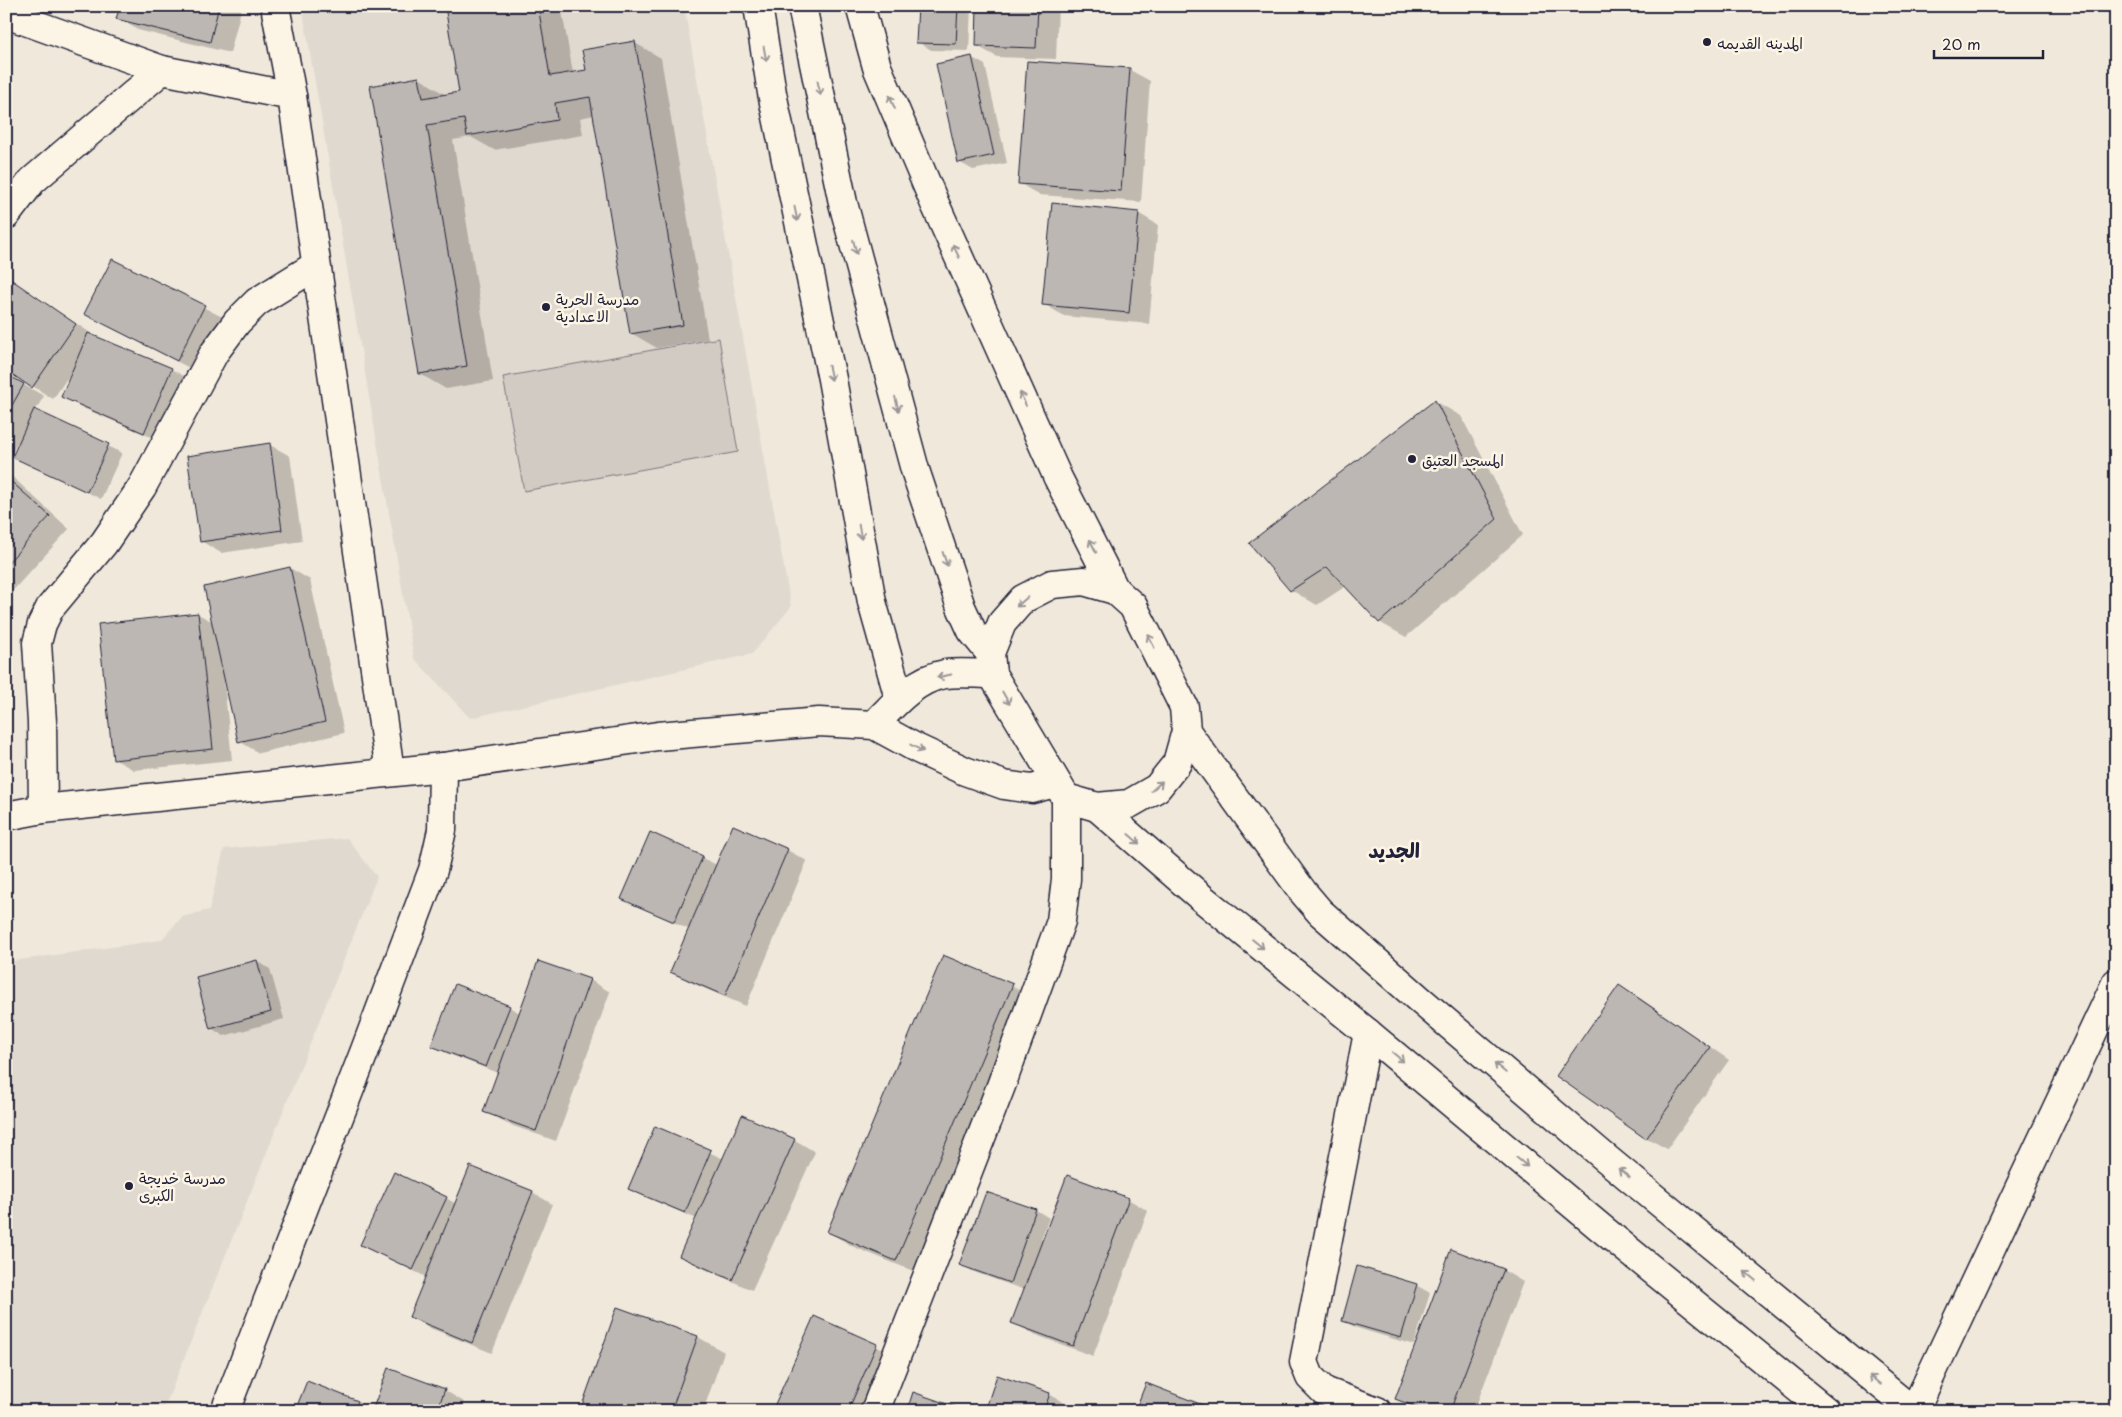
<svg xmlns="http://www.w3.org/2000/svg" width="2122" height="1417" font-family="'Playpen Sans','Playpen Sans Arabic',sans-serif">
	<rect width="100%" height="100%" fill="#efe8db"/>
	<filter id="ink" filterUnits="userSpaceOnUse"><feTurbulence type="fractalNoise" baseFrequency=".02" numOctaves="2"/><feDisplacementMap in="SourceGraphic" scale="10" xChannelSelector="R" yChannelSelector="G"/><feConvolveMatrix kernelMatrix="1 2 1 2 8 2 1 2 1" color-interpolation-filters="sRGB"/></filter>
	<g filter="url(#ink)">
		<g fill="#e0d9cf">
			<polygon points="302,6 684,6 791,607 752,654 470,718 414,658"/>
			<polygon points="347,838 377,877 163,1411 6,1411 6,962 161,940 182,917 209,910 224,849"/>
		</g>
		<polygon fill="#d1cbc3" stroke="#7a767f" points="719,338 738,452 524,491 503,377"/>
		<g fill="#0003">
			<polygon points="121,6 242,6 230,53 138,30 118,18"/>
			<polygon points="446,6 561,6 573,73 587,71 635,43 661,58 708,339 657,348 631,333 594,115 580,118 583,135 494,150 471,137 453,140 493,381 446,389 420,374 419,78 446,95 461,93"/>
			<polygon points="919,6 971,6 969,51 931,50 918,42"/>
			<polygon points="979,6 1058,6 1056,59 997,57 977,46"/>
			<polygon points="971,57 985,65 1007,163 973,170 959,162"/>
			<polygon points="1028,63 1130,70 1150,81 1141,202 1039,195 1019,183"/>
			<polygon points="1138,213 1158,225 1149,324 1064,316 1044,304"/>
			<polygon points="113,260 224,318 197,372 86,314"/>
			<polygon points="6,277 95,336 171,369 191,380 165,443 83,408 63,397 74,368 53,399 6,369"/>
			<polygon points="6,375 44,396 35,411 122,453 101,499 14,456 20,443 18,442 11,454 6,452"/>
			<polygon points="1435,401 1461,416 1523,535 1406,637 1379,622 1346,586 1317,605 1291,590"/>
			<polygon points="270,445 290,456 302,541 221,553 201,541"/>
			<polygon points="6,471 69,529 6,598"/>
			<polygon points="290,568 310,580 344,733 259,753 239,741 226,682 224,682 232,760 134,770 114,759 100,625 198,614 213,622"/>
			<polygon points="651,834 717,865 787,850 807,861 746,1006 692,983 672,972 690,930 623,899"/>
			<polygon points="257,961 270,969 284,1019 224,1036 211,1028"/>
			<polygon points="538,962 590,980 610,992 556,1141 505,1123 485,1111 498,1073 446,1053 433,1045 509,1007 520,1013"/>
			<polygon points="1012,986 1038,1001 923,1275 854,1247 828,1232"/>
			<polygon points="1620,987 1640,998 1729,1060 1667,1149 1647,1138 1558,1076"/>
			<polygon points="743,1117 795,1140 815,1152 752,1290 700,1267 680,1255 697,1219 643,1196 629,1188 655,1128 724,1159"/>
			<polygon points="532,1192 552,1204 492,1353 430,1328 410,1317 426,1277 361,1245 446,1198 456,1204"/>
			<polygon points="1128,1199 1148,1211 1093,1356 1033,1334 1013,1322 1025,1290 974,1272 961,1264 1036,1210 1049,1218 1041,1239 1044,1240"/>
			<polygon points="1503,1270 1523,1282 1474,1411 1420,1411 1397,1398"/>
			<polygon points="1416,1285 1430,1293 1414,1345 1357,1328 1343,1321"/>
			<polygon points="698,1337 724,1352 703,1411 581,1411"/>
			<polygon points="876,1346 902,1361 880,1411 774,1411"/>
			<polygon points="308,1383 358,1402 373,1411 444,1390 464,1402 461,1411 297,1411"/>
			<polygon points="1049,1394 1069,1406 1067,1411 986,1411"/>
		</g>
		<g fill="#bcb7b3" stroke="#22223b">
			<polygon points="120,6 219,6 210,42 116,19"/>
			<polygon points="445,6 538,6 550,76 586,70 582,50 635,41 683,325 630,334 590,97 555,103 557,120 467,136 464,119 427,125 467,366 419,374 370,86 419,77 423,98 459,92"/>
			<polygon points="918,6 958,6 956,44 916,43"/>
			<polygon points="977,6 1038,6 1036,48 976,46"/>
			<polygon points="972,56 994,155 958,163 936,64"/>
			<polygon points="1027,61 1130,68 1121,191 1018,184"/>
			<polygon points="1052,203 1139,212 1129,313 1042,305"/>
			<polygon points="112,259 205,305 177,361 84,314"/>
			<polygon points="6,276 76,324 32,388 6,370"/>
			<polygon points="88,333 172,368 144,433 61,397"/>
			<polygon points="6,374 24,384 6,416"/>
			<polygon points="1435,400 1497,519 1379,623 1327,567 1290,591 1249,543"/>
			<polygon points="34,409 109,444 87,492 12,457"/>
			<polygon points="270,443 282,530 200,542 187,456"/>
			<polygon points="6,477 50,516 6,565"/>
			<polygon points="290,567 325,722 238,742 204,587"/>
			<polygon points="198,613 213,749 113,760 98,624"/>
			<polygon points="733,825 788,849 725,996 670,972"/>
			<polygon points="650,832 703,856 674,922 621,899"/>
			<polygon points="943,955 1013,984 896,1261 827,1232"/>
			<polygon points="257,960 271,1012 210,1029 196,977"/>
			<polygon points="538,961 590,979 536,1131 483,1112"/>
			<polygon points="455,984 510,1006 486,1067 431,1046"/>
			<polygon points="1619,985 1710,1047 1646,1139 1556,1076"/>
			<polygon points="742,1115 795,1139 732,1280 679,1256"/>
			<polygon points="655,1126 711,1150 685,1213 628,1189"/>
			<polygon points="470,1166 533,1191 472,1343 409,1317"/>
			<polygon points="394,1172 447,1197 413,1270 360,1245"/>
			<polygon points="1067,1175 1129,1198 1073,1346 1011,1323"/>
			<polygon points="986,1192 1036,1209 1010,1283 959,1265"/>
			<polygon points="1451,1249 1504,1269 1450,1411 1427,1411 1395,1399"/>
			<polygon points="1357,1266 1417,1284 1401,1338 1342,1321"/>
			<polygon points="617,1307 698,1336 671,1411 580,1411"/>
			<polygon points="814,1316 877,1344 848,1411 772,1411"/>
			<polygon points="388,1368 445,1389 437,1411 372,1411"/>
			<polygon points="997,1375 1050,1393 1044,1411 985,1411"/>
			<polygon points="307,1381 358,1401 355,1411 295,1411"/>
			<polygon points="1146,1383 1218,1411 1135,1411"/>
			<polygon points="913,1392 967,1411 907,1411"/>
		</g>
		<g fill="none" stroke-linecap="round" stroke-linejoin="round">
			<defs>
				<g id="street">
					<polyline points="275,6 292,96 390,772"/>
					<polyline points="6,14 162,70 292,96"/>
					<polyline points="6,215 32,181 162,70"/>
					<polyline points="43,809 42,722 37,643 42,624 50,608 104,543 142,487 214,353 237,322 257,302 315,266"/>
					<polyline points="1368,1033 1304,1362 1310,1377 1324,1391 1377,1411"/>
					<polyline points="225,1411 365,1050 433,870 442,830 443,767"/>
					<polyline points="875,1411 1001,1086 1061,921 1066,879 1066,798"/>
				</g>
				<g id="secondary">
					<path d="M874,725C894,704 915,679 945,674C960,672 977,674 992,674"/>
					<polyline points="6,816 43,809 443,767 658,736 819,722 874,725 918,749 965,771 1004,785 1032,789 1055,783"/>
				</g>
				<g id="primary">
					<polyline points="758,6 772,93 832,379 872,602 899,698"/>
					<polyline points="802,6 843,203 915,470 961,607 972,631 990,653 992,674 1066,798 1097,807 1129,804 1157,788 1177,763 1186,731 1184,707 1133,606 1115,590 1084,581 1052,584 1023,599 1002,623 990,653"/>
					<polyline points="860,6 877,67 935,204 1058,478 1115,590"/>
					<polyline points="1186,731 1303,892 1320,912 1419,999 1602,1155 1913,1411"/>
					<polyline points="1097,807 1203,899 1368,1033 1601,1228 1826,1411"/>
					<polyline points="1914,1411 2116,983"/>
				</g>
			</defs>
			<use href="#street" stroke="#22223b" stroke-width="31"/>
			<use href="#secondary" stroke="#22223b" stroke-width="31"/>
			<use href="#primary" stroke="#22223b" stroke-width="31"/>
			<use href="#street" stroke="#fcf5e5" stroke-width="28"/>
			<use href="#secondary" stroke="#fcf5e5" stroke-width="28"/>
			<use href="#primary" stroke="#fcf5e5" stroke-width="28"/>
		</g>
		<defs><path id="oneway-shaft" d="M-6 0H5M1.5-3L5.5 0L1.5 3" fill="none" stroke-width="1.6" stroke-linecap="round" stroke-linejoin="round" transform="scale(1.25)"/></defs>
		<g stroke="#9a9698">
			<use href="#oneway-shaft" transform="translate(765 54) rotate(80)"/>
			<use href="#oneway-shaft" transform="translate(819 88) rotate(78)"/>
			<use href="#oneway-shaft" transform="translate(892 102) rotate(-113)"/>
			<use href="#oneway-shaft" transform="translate(796 214) rotate(78)"/>
			<use href="#oneway-shaft" transform="translate(855 247) rotate(75)"/>
			<use href="#oneway-shaft" transform="translate(956 251) rotate(-115)"/>
			<use href="#oneway-shaft" transform="translate(830 373) rotate(78)"/>
			<use href="#oneway-shaft" transform="translate(1023 399) rotate(-114)"/>
			<use href="#oneway-shaft" transform="translate(897 404) rotate(75)"/>
			<use href="#oneway-shaft" transform="translate(860 532) rotate(80)"/>
			<use href="#oneway-shaft" transform="translate(1093 546) rotate(-117)"/>
			<use href="#oneway-shaft" transform="translate(945 559) rotate(71)"/>
			<use href="#oneway-shaft" transform="translate(1022 602) rotate(139)"/>
			<use href="#oneway-shaft" transform="translate(1151 641) rotate(-117)"/>
			<use href="#oneway-shaft" transform="translate(944 676) rotate(168)"/>
			<use href="#oneway-shaft" transform="translate(1006 698) rotate(60)"/>
			<use href="#oneway-shaft" transform="translate(917 748) rotate(27)"/>
			<use href="#oneway-shaft" transform="translate(1157 786) rotate(-42)"/>
			<use href="#oneway-shaft" transform="translate(1134 839) rotate(41)"/>
			<use href="#oneway-shaft" transform="translate(1258 944) rotate(39)"/>
			<use href="#oneway-shaft" transform="translate(1398 1057) rotate(40)"/>
			<use href="#oneway-shaft" transform="translate(1500 1068) rotate(-140)"/>
			<use href="#oneway-shaft" transform="translate(1522 1162) rotate(40)"/>
			<use href="#oneway-shaft" transform="translate(1624 1173) rotate(-141)"/>
			<use href="#oneway-shaft" transform="translate(1750 1276) rotate(-141)"/>
			<use href="#oneway-shaft" transform="translate(1875 1380) rotate(-141)"/>
		</g>
	</g>
	<g fill="#22223b" stroke="#fcf5e5" stroke-width="2">
		<circle cx="1707" cy="42" r="5"/>
		<circle cx="546" cy="307" r="5"/>
		<circle cx="1412" cy="459" r="5"/>
		<circle cx="129" cy="1186" r="5"/>
	</g>
	<g text-anchor="middle" dominant-baseline="central" stroke-width="5" stroke-linejoin="round" paint-order="stroke">
		<g font-size="15" fill="#22223b" stroke="#fcf5e5" text-anchor="start">
			<text x="1717" y="42">المدينه القديمه</text>
			<text x="556" y="298">مدرسة الحرية<tspan x="556" dy="17">الاعدادية</tspan></text>
			<text x="1422" y="459">المسجد العتيق</text>
			<text x="139" y="1177">مدرسة خديجة<tspan x="139" dy="17">الكبرى</tspan></text>
		</g>
		<g font-size="20" font-weight="bold" fill="#22223b" stroke="#fcf5e5">
			<text x="1394" y="850">الجديد</text>
		</g>
	</g>
	<rect width="2122" height="1417" fill="none" stroke="#fcf5e5" stroke-width="25"/>
	<rect x="12" y="12" width="2097" height="1392" fill="none" stroke="#22223b" stroke-width="2" filter="url(#ink)"/>
	<path d="M1934 50v8h109v-8" fill="none" stroke="#22223b" stroke-width="2.5"/>
	<text x="1942" y="50" font-size="15" fill="#22223b" stroke="#fcf5e5" stroke-width="4" paint-order="stroke">20 m</text>
</svg>
